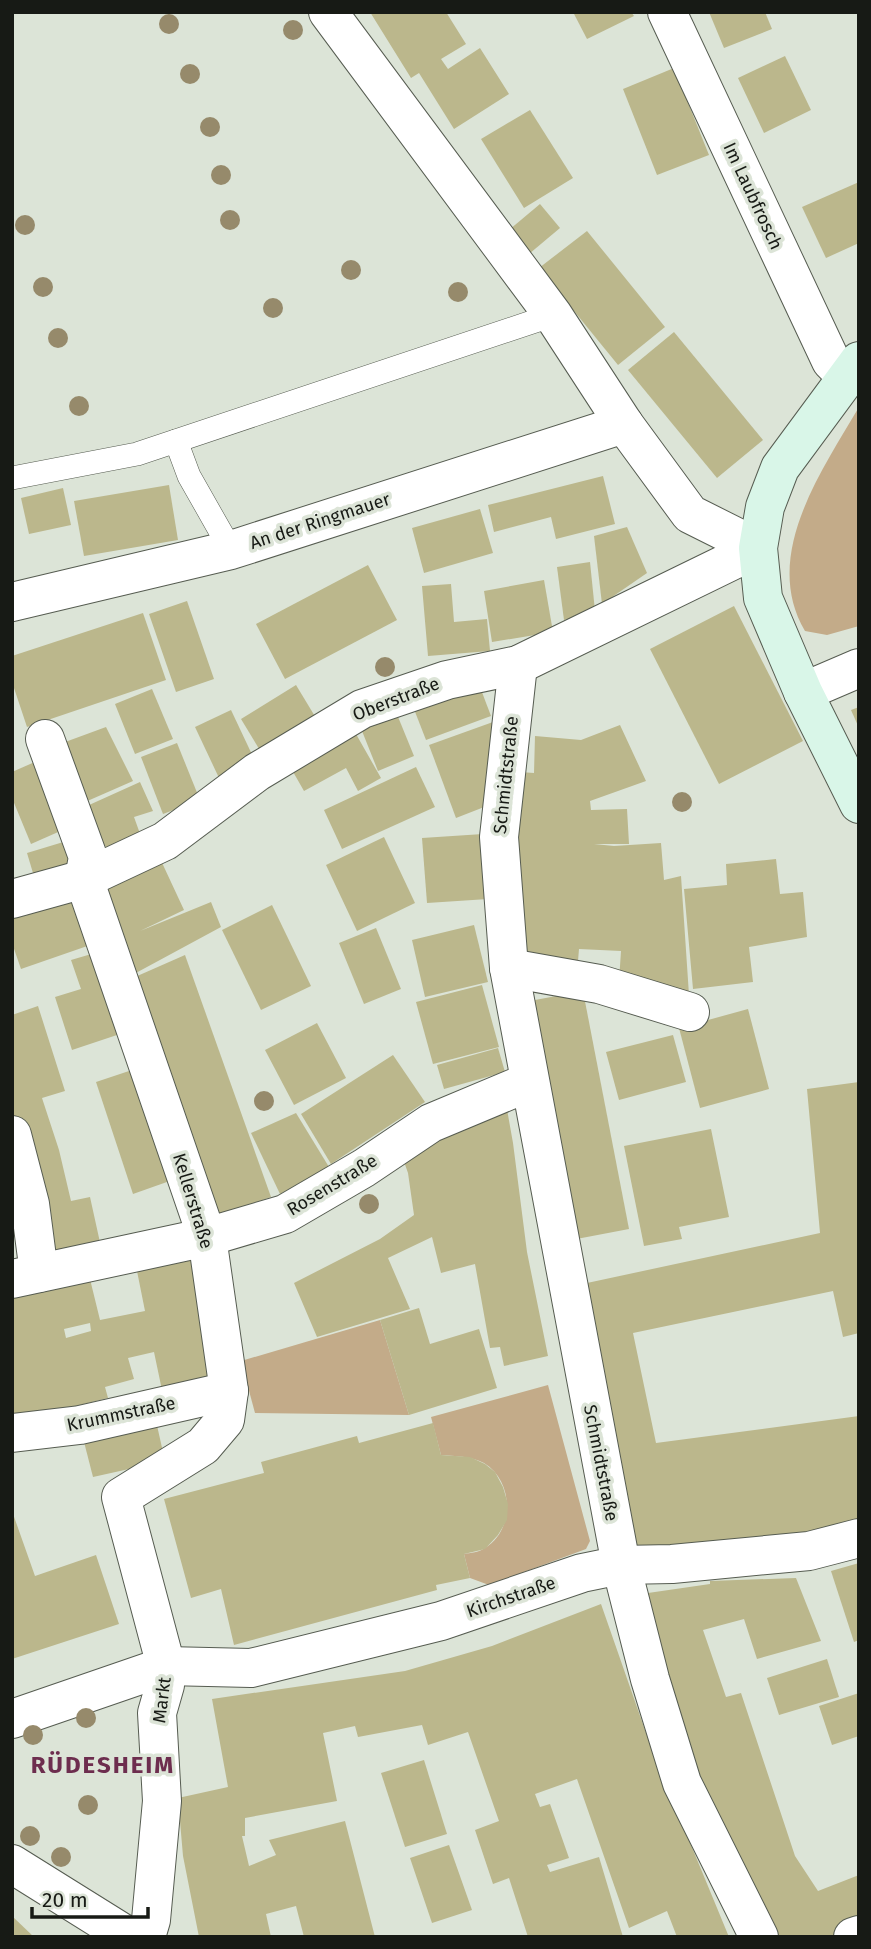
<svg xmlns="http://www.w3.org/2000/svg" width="871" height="1949" font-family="'Fira Sans',sans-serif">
	<rect width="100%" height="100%" fill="#dce4d7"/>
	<g fill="#c3ab89">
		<path d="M859,407V626L827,635L805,631C761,556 821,472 859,407Z"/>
		<polygon points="380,1320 409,1415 255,1413 241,1361"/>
		<path d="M548,1385L590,1541L586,1549L489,1585L470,1578L464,1554C470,1553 480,1552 485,1548C515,1530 514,1481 484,1463C471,1456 455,1456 441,1455L431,1417Z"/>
	</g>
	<g fill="#bbb78c" fill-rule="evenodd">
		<polygon points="370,12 446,12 466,44 441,59 448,69 480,48 509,94 454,129 419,73 411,78"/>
		<polygon points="573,12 631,12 634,16 587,39"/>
		<polygon points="709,12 765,12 772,29 724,48"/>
		<polygon points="785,56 811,110 764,133 738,78"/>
		<polygon points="674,68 709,155 657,175 623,89"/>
		<polygon points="530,110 573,178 524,208 481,139"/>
		<polygon points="859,182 859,243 826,258 802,207"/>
		<polygon points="540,204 560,228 529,254 509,230"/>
		<polygon points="587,231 665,327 618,365 539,268"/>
		<polygon points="674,332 763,440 717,478 628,370"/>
		<polygon points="603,476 615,524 556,539 551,517 494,532 488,505"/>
		<polygon points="169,485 178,540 84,556 74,501"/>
		<polygon points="63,488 71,525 29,534 21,498"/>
		<polygon points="480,509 493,553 424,573 412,528"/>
		<polygon points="627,527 647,573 602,604 594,536"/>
		<polygon points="590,562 595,611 564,620 557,567"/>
		<polygon points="368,565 397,620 285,679 256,624"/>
		<polygon points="544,580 553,632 492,642 484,591"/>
		<polygon points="451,584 454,622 487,619 490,651 428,656 422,586"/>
		<polygon points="187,601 214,679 176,692 149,614"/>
		<polygon points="734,606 803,741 719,784 650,649"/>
		<polygon points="143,613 166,680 27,727 12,682 12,656"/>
		<polygon points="477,679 491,716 426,740 412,704"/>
		<polygon points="296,685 319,723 264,757 241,719"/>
		<polygon points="152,689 173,739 135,754 115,704"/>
		<polygon points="394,707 414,756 378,771 358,721"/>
		<polygon points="859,707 859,728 851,710"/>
		<polygon points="231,710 256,763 220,780 195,727"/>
		<polygon points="493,722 497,802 456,818 429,745"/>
		<polygon points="620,725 646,781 590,801 591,810 627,809 629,844 594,844 614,846 661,843 664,880 681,876 689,995 619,981 621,951 579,949 578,961 515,959 513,847 520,772 534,773 535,736 581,740"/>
		<polygon points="106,727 133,781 76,806 57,745"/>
		<polygon points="352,727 381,778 358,791 346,768 304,791 288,763"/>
		<polygon points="177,743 200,800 163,814 141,757"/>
		<polygon points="37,761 65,829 31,844 12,798 12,772"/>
		<polygon points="416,767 435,807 342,849 324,810"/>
		<polygon points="140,782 153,811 134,817 143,842 120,852 91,841 78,810"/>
		<polygon points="483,834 488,899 427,903 422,838"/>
		<polygon points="384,837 415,903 357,931 326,865"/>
		<polygon points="70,840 80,870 36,883 27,853"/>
		<polygon points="157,852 184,910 140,931 211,902 221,927 134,974 95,880"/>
		<polygon points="776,859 780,894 803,892 807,937 749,947 753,982 693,989 684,889 727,885 726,864"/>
		<polygon points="78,892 96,943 21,969 12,943 12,915"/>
		<polygon points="272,905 311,986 261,1010 222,930"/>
		<polygon points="474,925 488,982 425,997 412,940"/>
		<polygon points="376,928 401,989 364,1004 339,943"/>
		<polygon points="105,950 126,1032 72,1050 55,997 81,989 71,960"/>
		<polygon points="185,955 271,1197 215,1217 135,977"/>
		<polygon points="482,985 499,1047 433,1064 416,1002"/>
		<polygon points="583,991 629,1229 566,1241 519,1003"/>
		<polygon points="38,1006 65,1091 42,1098 59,1150 71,1201 90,1197 101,1247 49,1259 28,1159 12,1114 12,1015"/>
		<polygon points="748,1009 769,1089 700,1108 679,1028"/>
		<polygon points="317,1023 346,1078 294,1105 265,1050"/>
		<polygon points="673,1035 686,1082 619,1100 606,1052"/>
		<polygon points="498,1048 505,1072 444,1089 437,1065"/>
		<polygon points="393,1055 425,1102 331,1164 301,1114"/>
		<polygon points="144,1066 181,1177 133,1194 96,1082"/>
		<polygon points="859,1082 859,1333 843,1337 833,1291 633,1333 656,1443 859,1416 859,1523 747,1546 634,1550 573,1286 820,1233 807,1089"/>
		<polygon points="505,1098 513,1143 527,1252 548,1356 504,1366 500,1347 490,1348 475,1264 441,1273 432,1237 388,1258 410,1309 317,1337 294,1283 380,1239 414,1215 408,1173 401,1153"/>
		<polygon points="296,1113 329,1167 280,1194 251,1133"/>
		<polygon points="711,1129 729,1217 679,1227 682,1239 644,1246 624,1146"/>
		<path d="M191,1250L219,1383L163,1395L154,1352L128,1358L134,1379L105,1387L108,1398L15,1421L12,1412V1293L89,1275L100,1320L145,1311L135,1261ZM90,1323L91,1331L66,1338L64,1329Z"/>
		<polygon points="419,1308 430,1344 479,1329 497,1388 409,1415 380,1320"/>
		<polygon points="156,1421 165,1461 93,1477 83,1438"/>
		<polygon points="433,1423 441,1455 470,1457 485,1464 495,1472 503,1487 508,1504 507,1520 498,1535 485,1549 464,1554 470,1578 436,1585 437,1590 234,1645 221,1589 191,1598 164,1499 264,1473 261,1462 357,1436 359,1443"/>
		<polygon points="12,1511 35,1576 96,1555 119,1624 12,1659"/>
		<polygon points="859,1563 859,1640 854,1642 831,1571"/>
		<polygon points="796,1578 821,1641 757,1659 744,1619 703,1630 726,1697 741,1693 795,1856 818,1891 859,1875 859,1926 831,1937 772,1937 737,1876 668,1688 648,1593 710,1584 710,1581"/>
		<polygon points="601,1604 653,1753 729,1937 677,1937 667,1911 629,1928 577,1779 535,1794 540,1807 550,1804 569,1858 547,1865 550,1872 599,1857 623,1937 528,1937 509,1878 493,1884 475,1830 499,1821 468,1732 428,1745 422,1725 358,1737 355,1726 323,1733 337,1801 245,1818 245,1836 242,1836 249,1866 276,1855 269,1840 345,1821 375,1937 304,1937 296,1906 266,1914 271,1937 199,1937 183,1856 178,1798 228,1787 212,1699 405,1671 492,1646"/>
		<polygon points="827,1659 839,1697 779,1715 767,1678"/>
		<polygon points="859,1693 859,1736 832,1745 819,1706"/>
		<polygon points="424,1760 447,1834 405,1847 381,1773"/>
		<polygon points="449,1845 472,1910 432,1923 410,1858"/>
		<polygon points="12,1916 34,1937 12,1937"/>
	</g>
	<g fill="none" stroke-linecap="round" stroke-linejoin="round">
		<defs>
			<g id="lane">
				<polyline points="176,441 189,476 231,550"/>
				<polyline points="12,478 137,454 553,315"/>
			</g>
			<g id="street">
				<polyline points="328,12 553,315 624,424 690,514 758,548"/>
				<polyline points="667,12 831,361 846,376"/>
				<polyline points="12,602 231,550 624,424"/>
				<polyline points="518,665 499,837 509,968 621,1565 650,1679 682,1783 759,1937"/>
				<polyline points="803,692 859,668"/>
				<polyline points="45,739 88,857 84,879 207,1237 229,1391 225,1420 203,1446 121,1497 166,1666 165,1685 157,1713 162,1801 151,1920 146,1937"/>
				<polyline points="12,899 84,879 165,841 257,772 362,709 447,680 518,665 758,548"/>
				<polyline points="509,968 599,984 690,1012"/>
				<polyline points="12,1135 30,1204 39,1273"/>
				<polyline points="12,1279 207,1237 285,1214 364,1168 431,1123 529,1082"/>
				<polyline points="12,1433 80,1425 229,1391"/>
				<polyline points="12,1719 166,1666 251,1668 441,1621 582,1573 621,1565 672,1564 809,1551 859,1538"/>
				<polyline points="12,1864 129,1937"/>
				<polyline points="853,1937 859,1935"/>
			</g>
			<polyline id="secondary" points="859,361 780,468 765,507 758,548 763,598 803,692 859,804"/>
		</defs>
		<use href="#lane" stroke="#565c51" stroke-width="24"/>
		<use href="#street" stroke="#565c51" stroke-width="40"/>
		<use href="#secondary" stroke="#565c51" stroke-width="40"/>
		<use href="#lane" stroke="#fff" stroke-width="23"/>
		<use href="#street" stroke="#fff" stroke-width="38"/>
		<use href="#secondary" stroke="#d9f6e8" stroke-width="38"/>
	</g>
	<g fill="#968a6b">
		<circle cx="169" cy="24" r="10"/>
		<circle cx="293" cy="30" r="10"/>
		<circle cx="190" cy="74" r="10"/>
		<circle cx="210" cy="127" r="10"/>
		<circle cx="221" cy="175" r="10"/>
		<circle cx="230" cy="220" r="10"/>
		<circle cx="25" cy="225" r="10"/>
		<circle cx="351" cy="270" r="10"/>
		<circle cx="43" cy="287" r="10"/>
		<circle cx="458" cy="292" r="10"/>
		<circle cx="273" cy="308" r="10"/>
		<circle cx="58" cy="338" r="10"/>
		<circle cx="79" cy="406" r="10"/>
		<circle cx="385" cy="667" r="10"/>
		<circle cx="682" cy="802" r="10"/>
		<circle cx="264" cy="1101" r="10"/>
		<circle cx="369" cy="1204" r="10"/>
		<circle cx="86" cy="1718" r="10"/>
		<circle cx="33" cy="1735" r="10"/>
		<circle cx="88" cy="1805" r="10"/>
		<circle cx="30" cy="1836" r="10"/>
		<circle cx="61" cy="1857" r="10"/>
	</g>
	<g text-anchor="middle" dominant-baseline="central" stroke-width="7" stroke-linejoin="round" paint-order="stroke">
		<g font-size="18" fill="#171a15" stroke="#dce4d7">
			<text transform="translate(753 196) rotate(65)">Im Laubfrosch</text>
			<text transform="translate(320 521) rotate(-18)">An der Ringmauer</text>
			<text transform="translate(396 699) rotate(-21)">Oberstraße</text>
			<text transform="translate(506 775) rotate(-84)">Schmidtstraße</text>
			<text transform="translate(332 1185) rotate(-31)">Rosenstraße</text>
			<text transform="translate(193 1201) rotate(73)">Kellerstraße</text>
			<text transform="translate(121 1414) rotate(-12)">Krummstraße</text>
			<text transform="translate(601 1463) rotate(79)">Schmidtstraße</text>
			<text transform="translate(511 1597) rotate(-19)">Kirchstraße</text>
			<text transform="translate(162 1700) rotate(-83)">Markt</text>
		</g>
		<g font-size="24" font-weight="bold" letter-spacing="2" fill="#6d2d4e" stroke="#dce4d7">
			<text x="103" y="1765">RÜDESHEIM</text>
		</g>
	</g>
	<rect width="871" height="1949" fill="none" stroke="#171a15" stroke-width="28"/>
	<path d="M32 1907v10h116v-10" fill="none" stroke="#171a15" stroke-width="3.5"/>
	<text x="42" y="1907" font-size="21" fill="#171a15" stroke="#dce4d7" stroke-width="5" paint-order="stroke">20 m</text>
</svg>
